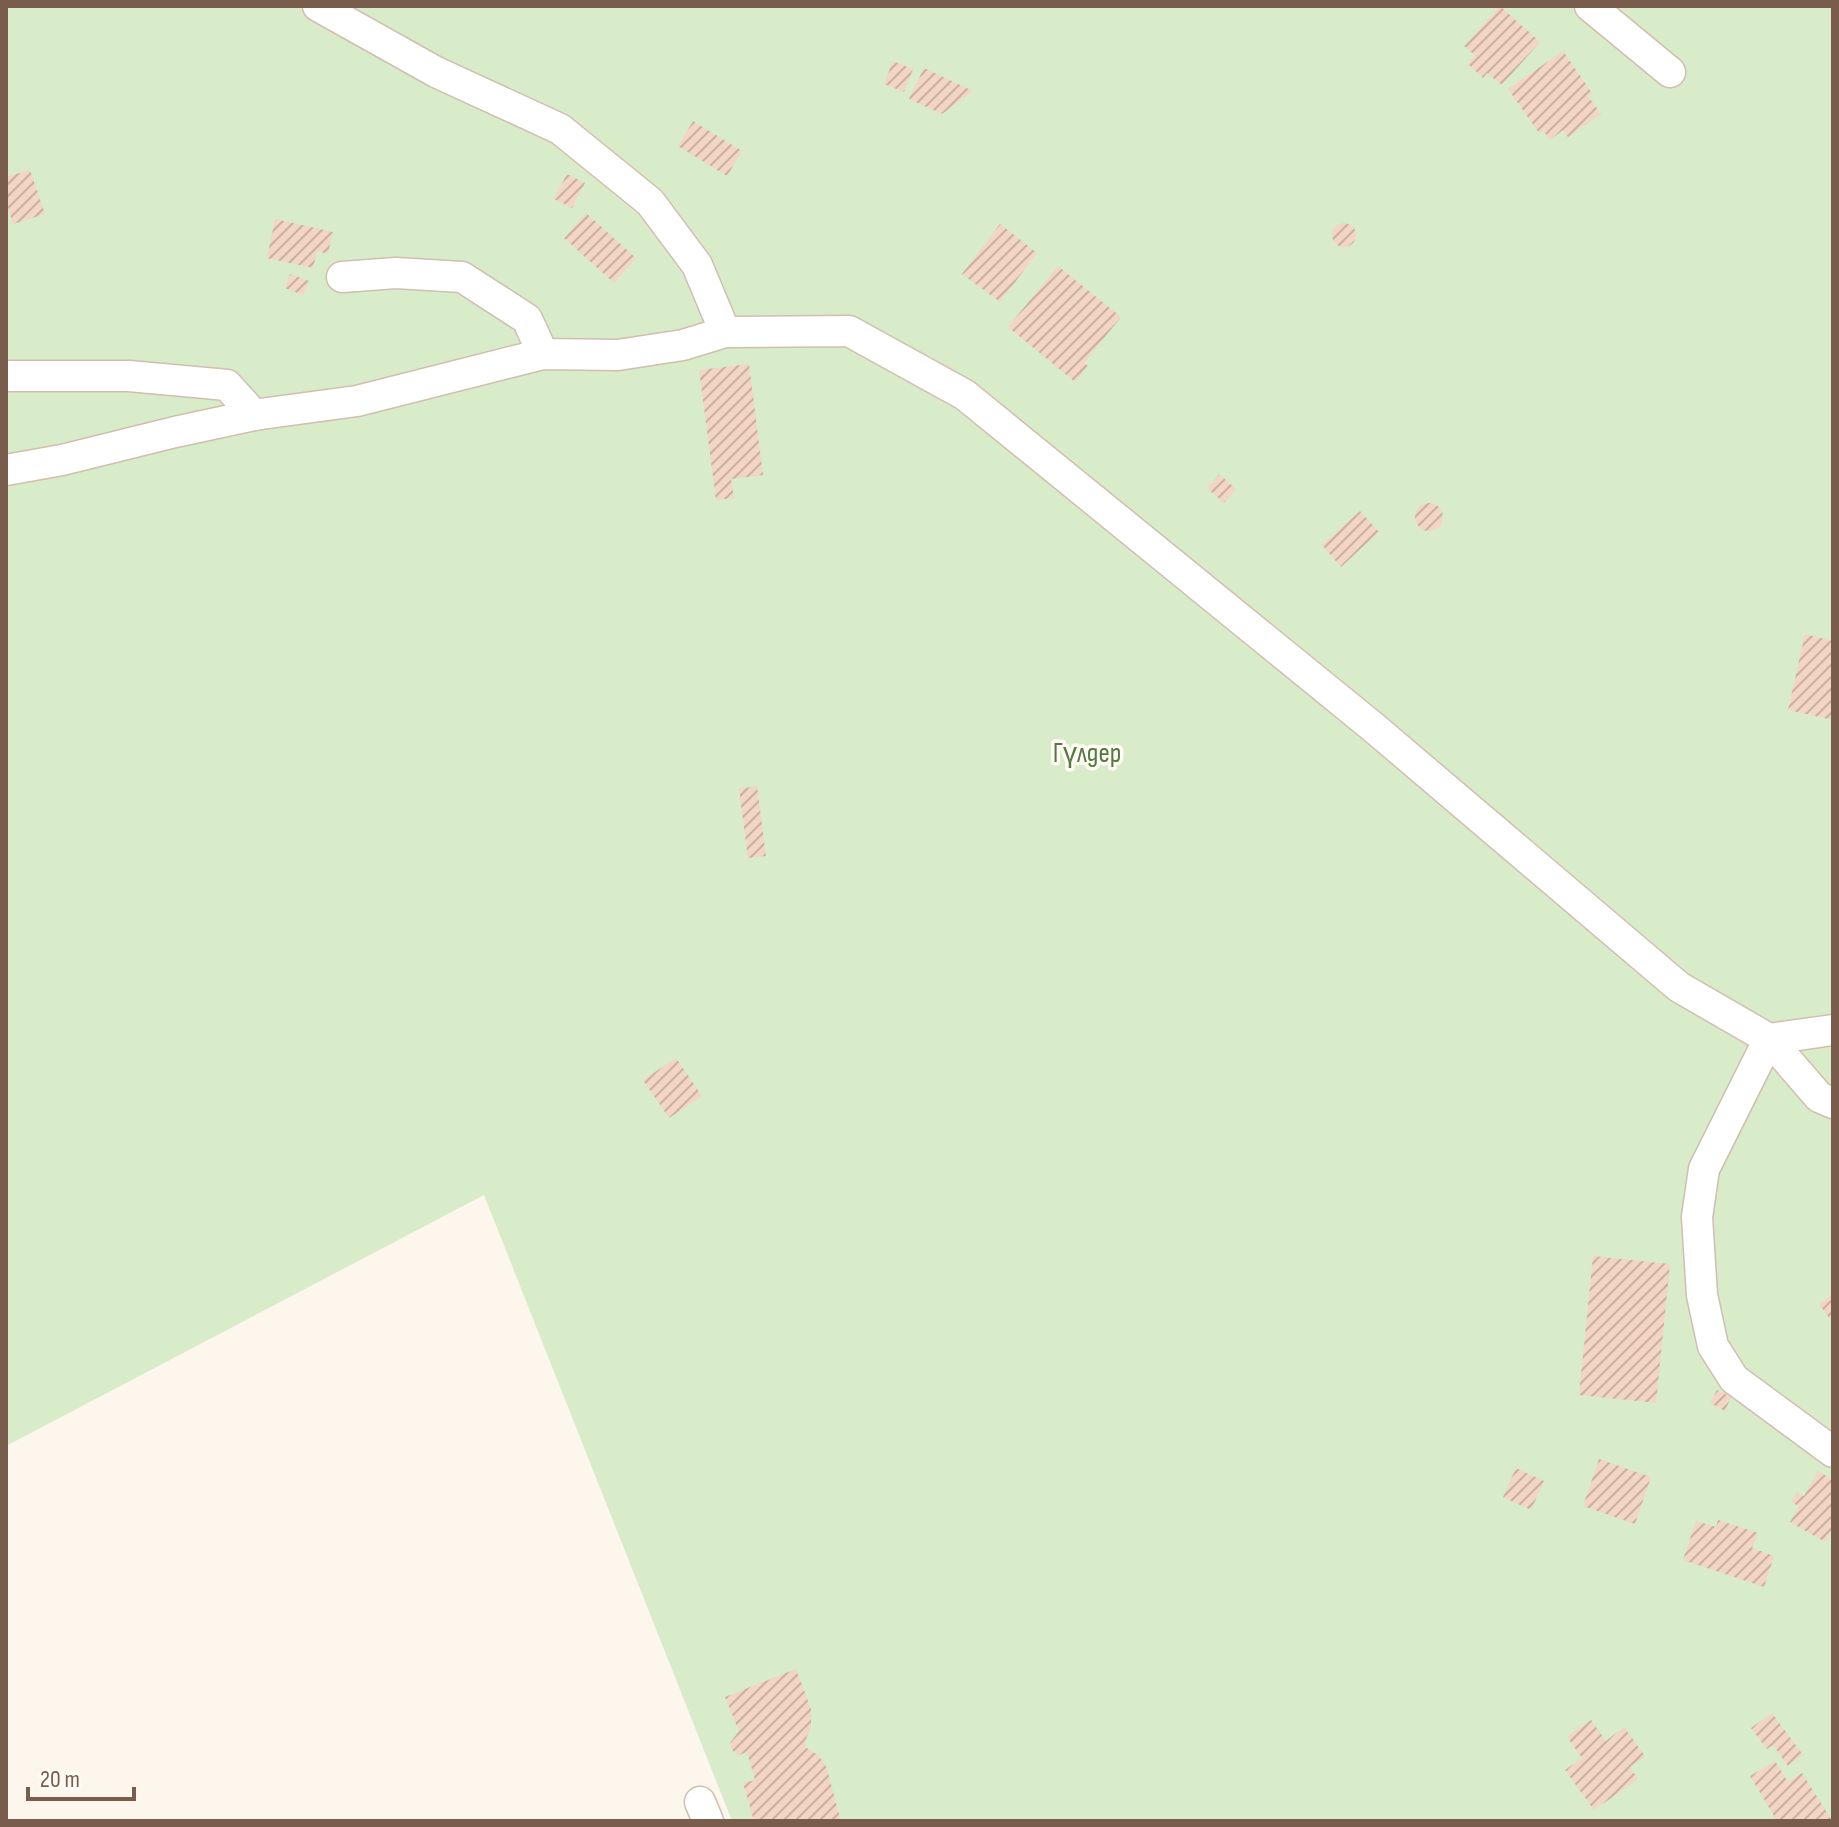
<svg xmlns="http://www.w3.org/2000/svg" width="1839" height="1827" font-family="'Sofia Sans Condensed',sans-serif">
	<defs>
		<pattern id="building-hatch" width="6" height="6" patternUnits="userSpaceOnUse" patternTransform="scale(2)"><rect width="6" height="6" fill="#f3d5c3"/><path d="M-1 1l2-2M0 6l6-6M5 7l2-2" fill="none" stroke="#cab0a1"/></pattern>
	</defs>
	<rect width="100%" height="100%" fill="#fdf6ec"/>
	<polygon fill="#d8ecc9" points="6,6 1833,6 1833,1821 732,1821 484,1195 6,1446"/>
	<g fill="url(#building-hatch)">
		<polygon points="1500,6 1540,42 1502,85 1487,73 1483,78 1468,64 1475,55 1464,46"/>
		<polygon points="1563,51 1592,93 1588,96 1601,114 1568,137 1563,130 1550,140 1543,130 1539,133 1508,89"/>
		<polygon points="893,61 913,69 904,92 884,84"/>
		<polygon points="924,68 973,91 942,114 909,99"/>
		<polygon points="693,121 742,151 727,176 678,146"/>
		<polygon points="30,170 45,214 13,224 6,200 6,177"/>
		<polygon points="567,174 585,183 572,208 554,199"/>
		<polygon points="586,213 636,258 614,283 564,238"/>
		<polygon points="275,219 333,232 328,254 317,251 313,268 267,258"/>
		<circle cx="1344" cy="235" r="12"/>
		<polygon points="1000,224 1037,253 1000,302 962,274"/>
		<polygon points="1058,266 1121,317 1084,363 1088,366 1075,382 1008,327"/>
		<polygon points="290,274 309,281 303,295 285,288"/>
		<polygon points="749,364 763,475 731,479 734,498 716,500 699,370"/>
		<polygon points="1219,474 1236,489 1224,503 1207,488"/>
		<circle cx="1429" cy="517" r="14"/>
		<polygon points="1360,511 1379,532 1341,567 1322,545"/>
		<polygon points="1805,634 1833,641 1833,720 1788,710"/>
		<polygon points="757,786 766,856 748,858 739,789"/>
		<polygon points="676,1058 702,1096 669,1118 643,1080"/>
		<polygon points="1593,1256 1670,1264 1656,1403 1579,1395"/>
		<polygon points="1833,1294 1833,1323 1819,1304"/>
		<polygon points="1717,1390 1731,1397 1725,1411 1710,1403"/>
		<polygon points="1599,1459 1651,1477 1635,1524 1583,1506"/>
		<polygon points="1516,1468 1544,1481 1531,1510 1503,1497"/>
		<polygon points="1818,1471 1833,1480 1833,1527 1825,1542 1790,1522 1799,1506 1791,1502 1797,1492 1804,1496"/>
		<polygon points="1718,1520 1758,1533 1752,1548 1774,1556 1764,1587 1683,1560 1696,1521 1716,1527"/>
		<polygon points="796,1669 811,1709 811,1728 805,1741 805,1747 818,1755 826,1766 841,1821 754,1821 743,1783 755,1780 747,1752 739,1755 732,1750 730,1743 739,1731 725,1697"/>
		<polygon points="1772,1713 1803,1755 1788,1766 1773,1745 1767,1749 1751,1728"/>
		<polygon points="1591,1720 1606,1741 1624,1727 1645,1756 1630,1767 1638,1779 1594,1810 1565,1770 1582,1758 1567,1737"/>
		<polygon points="1775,1761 1788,1782 1802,1773 1831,1819 1827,1821 1777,1821 1750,1776"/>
	</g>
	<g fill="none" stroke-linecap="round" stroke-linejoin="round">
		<defs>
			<g id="street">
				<polyline points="318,6 436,72 560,129 650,202 697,265 725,332"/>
				<polyline points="1590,6 1670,72"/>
				<polyline points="342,277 396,273 462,277 527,319 543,354"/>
				<polyline points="6,376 129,376 227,385 254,415"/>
				<polyline points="6,470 62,460 175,432 254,415 357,401 543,354 618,355 683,345 725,332 849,331 965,395 1373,727 1679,987 1769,1039 1833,1030"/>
				<polyline points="1833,1103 1819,1097 1769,1039 1704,1169 1697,1217 1702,1295 1713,1346 1734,1379 1833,1452"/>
				<polyline points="700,1802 708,1821"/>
			</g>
		</defs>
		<use href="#street" stroke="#d1beb0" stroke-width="33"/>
		<use href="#street" stroke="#fff" stroke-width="30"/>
	</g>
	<g text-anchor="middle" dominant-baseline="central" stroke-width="7" stroke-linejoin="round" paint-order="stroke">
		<g font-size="28" fill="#537a41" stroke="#fffaf3">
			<text x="1087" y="753">Гүлдер</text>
		</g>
	</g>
	<rect width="1839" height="1827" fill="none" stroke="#7a5c4d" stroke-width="16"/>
	<path d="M28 1787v12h106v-12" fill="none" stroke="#7a5c4d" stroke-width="4"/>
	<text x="40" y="1787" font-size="24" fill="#7a5c4d" stroke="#fffaf3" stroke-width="6" paint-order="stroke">20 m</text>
</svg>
